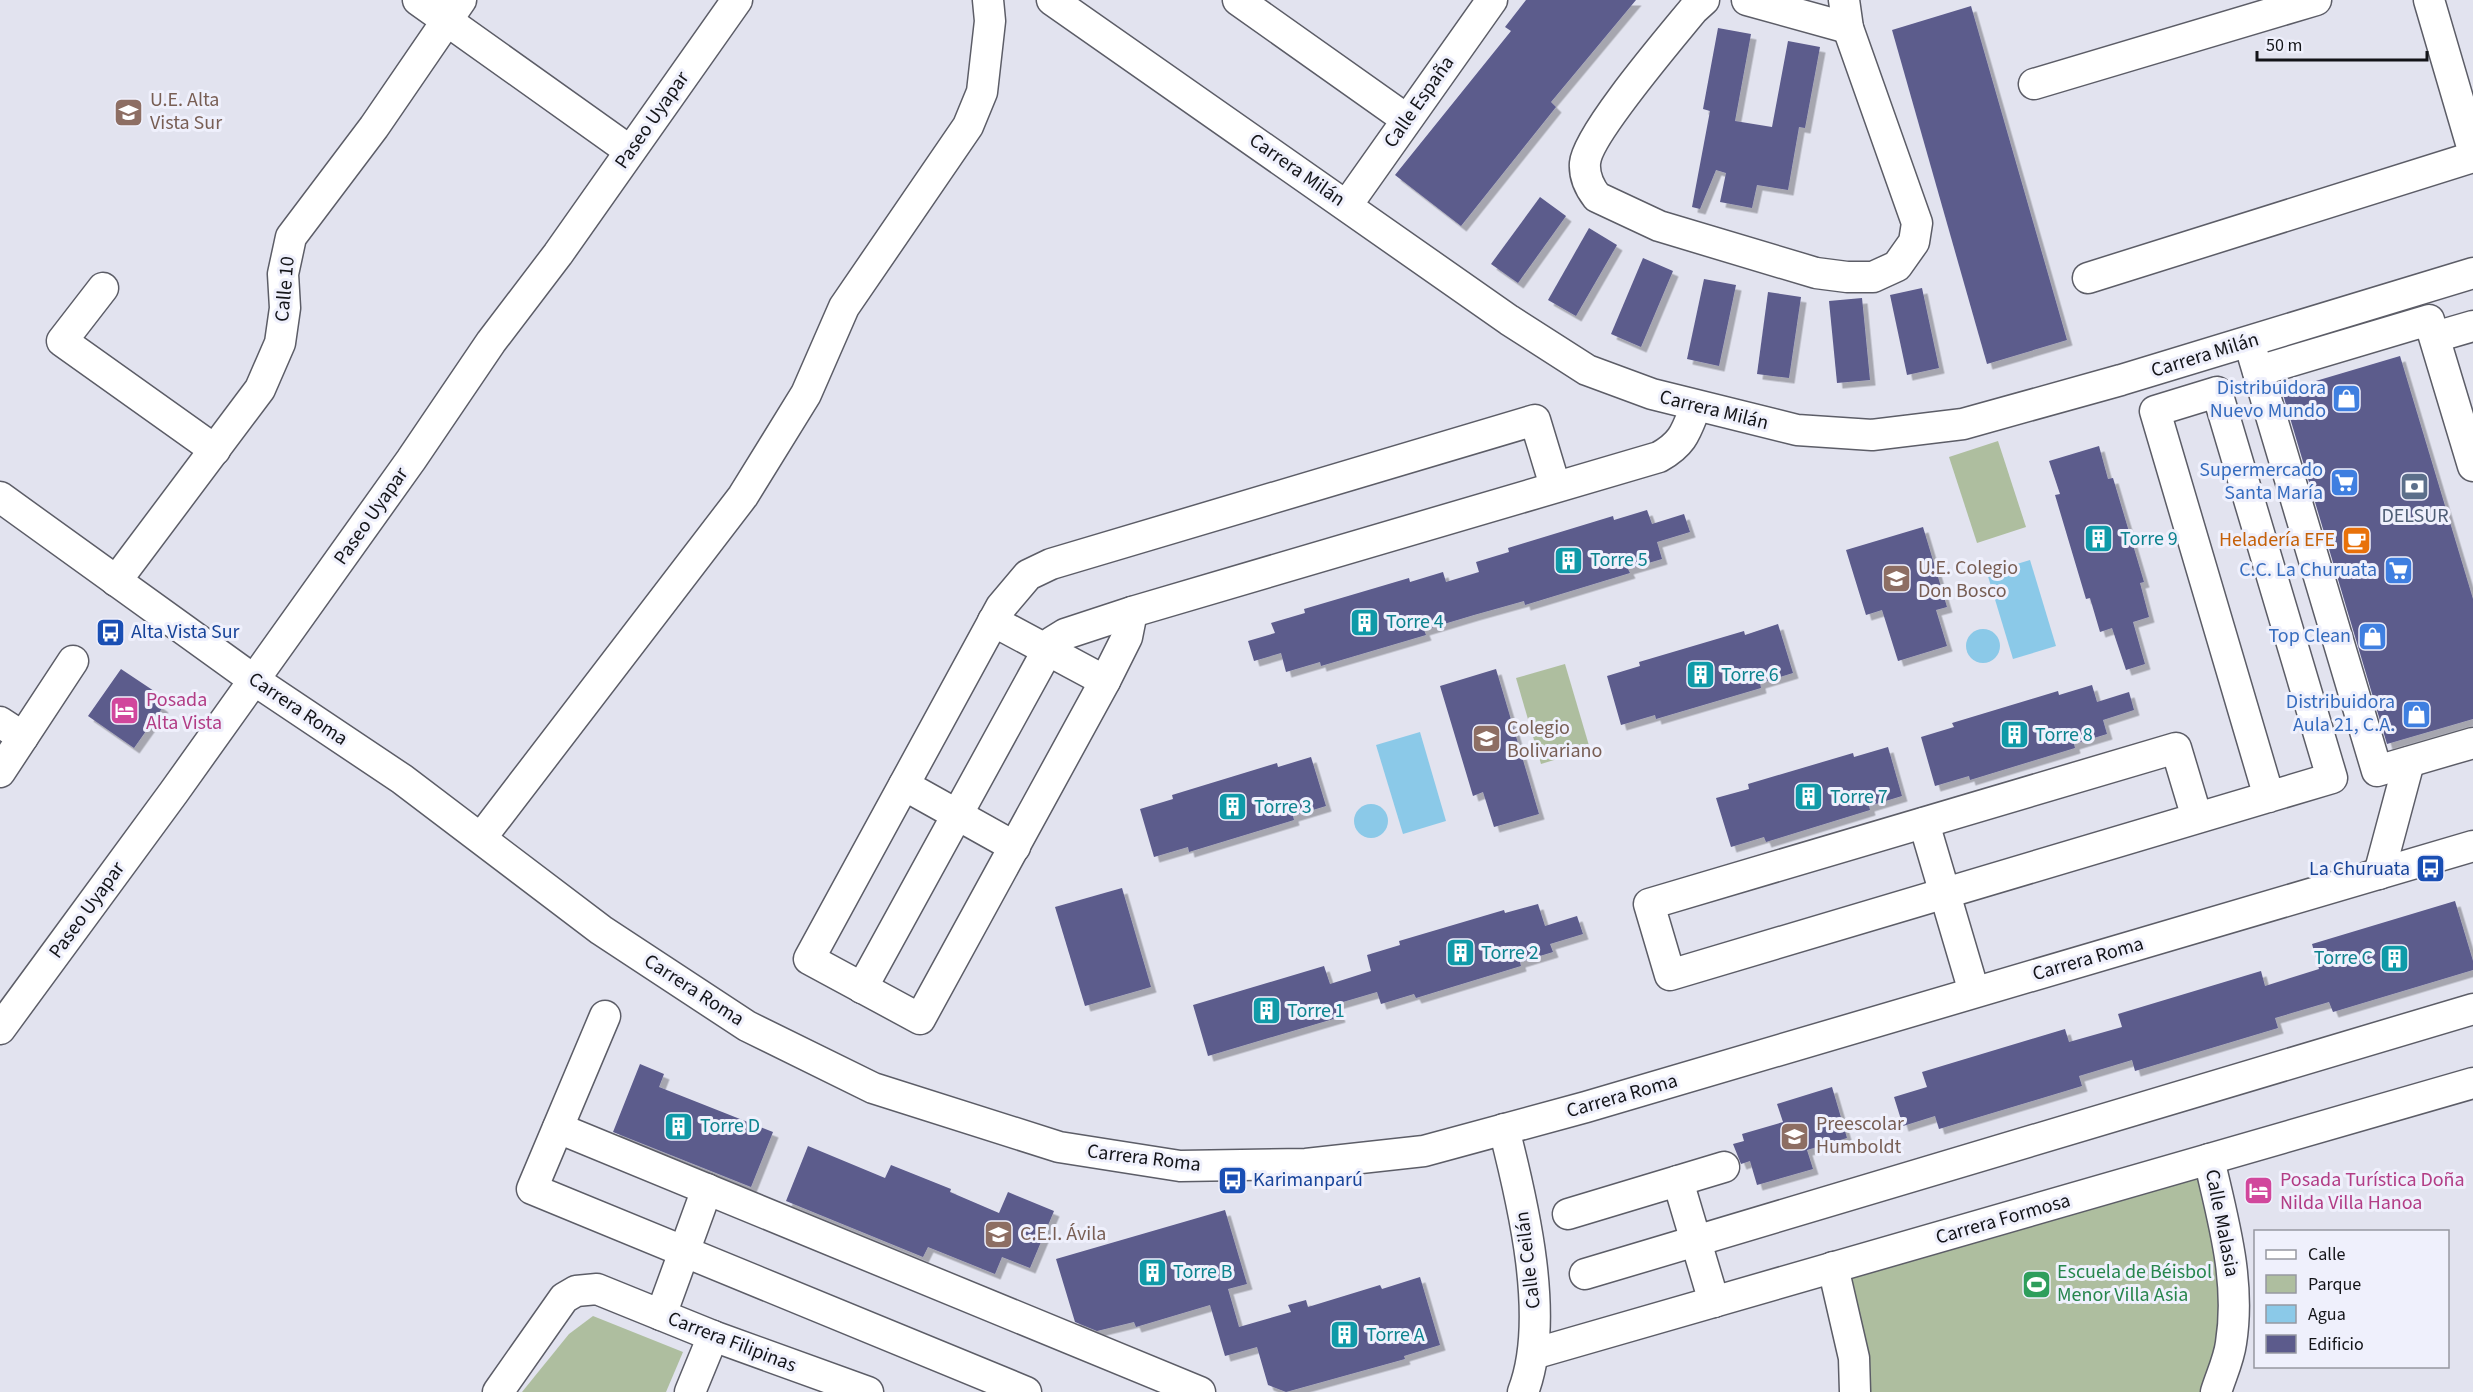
<svg xmlns="http://www.w3.org/2000/svg" width="2473" height="1392" font-family="'Source Sans 3',sans-serif">
	<defs>
		<filter id="shadow"><feDropShadow dx="5.5" dy="5.5" stdDeviation="0" flood-color="#0004"/></filter>
	</defs>
	<rect width="100%" height="100%" fill="#e2e3ef"/>
	<g fill="#aebe9f">
		<polygon points="1998,441 2026,527 1977,543 1949,457"/>
		<polygon points="1565,664 1590,749 1541,764 1516,678"/>
		<polygon points="2207,1165 2231,1298 2211,1392 1860,1392 1839,1270"/>
		<polygon points="593,1316 683,1352 666,1392 522,1392 569,1334"/>
	</g>
	<g fill="#8bc9e8">
		<polygon points="2030,560 2056,646 2013,659 1987,573"/>
		<circle cx="1983" cy="646" r="17"/>
		<polygon points="1420,732 1446,821 1403,834 1376,745"/>
		<circle cx="1371" cy="821" r="17"/>
	</g>
	<g fill="#5c5b8c" filter="url(#shadow)">
		<polygon points="1526,0 1636,0 1551,102 1556,107 1461,226 1395,175 1511,31 1505,27"/>
		<polygon points="1971,6 2067,340 1987,364 1892,30"/>
		<polygon points="1718,28 1751,34 1735,121 1772,127 1788,41 1820,47 1805,128 1799,127 1788,190 1757,185 1752,208 1720,202 1726,173 1716,170 1700,209 1692,207 1710,111 1703,109"/>
		<polygon points="1540,197 1566,216 1518,283 1491,264"/>
		<polygon points="1589,228 1617,245 1576,316 1548,300"/>
		<polygon points="1643,258 1673,271 1641,347 1611,334"/>
		<polygon points="1704,279 1736,285 1719,366 1687,359"/>
		<polygon points="1922,288 1939,368 1907,375 1890,295"/>
		<polygon points="1768,292 1801,297 1789,378 1757,374"/>
		<polygon points="1862,298 1870,380 1837,383 1829,301"/>
		<polygon points="2400,356 2473,599 2473,719 2387,744 2282,391"/>
		<polygon points="2099,446 2108,479 2113,478 2144,582 2140,583 2149,617 2133,622 2145,664 2126,670 2112,628 2100,632 2090,598 2086,599 2055,495 2060,494 2049,461"/>
		<polygon points="1647,510 1652,524 1684,514 1690,532 1657,542 1662,559 1628,569 1630,573 1525,605 1524,601 1474,615 1424,630 1426,635 1321,666 1320,662 1286,672 1281,653 1254,661 1248,641 1275,633 1271,623 1305,613 1304,609 1409,578 1410,582 1443,572 1446,582 1479,572 1476,562 1509,552 1508,548 1613,516 1614,520"/>
		<polygon points="1923,527 1947,607 1936,610 1947,646 1898,661 1882,610 1866,615 1846,550"/>
		<polygon points="1778,624 1793,673 1760,683 1761,688 1656,719 1655,715 1621,725 1607,676 1640,666 1639,662 1744,631 1745,635"/>
		<polygon points="121,669 157,693 153,700 163,707 134,748 88,716"/>
		<polygon points="1496,669 1539,814 1494,827 1483,792 1473,796 1440,686"/>
		<polygon points="2092,685 2097,702 2129,692 2134,710 2103,720 2107,734 2074,744 2075,748 1970,780 1969,776 1935,786 1921,737 1954,727 1952,723 2058,691 2059,695"/>
		<polygon points="1888,747 1902,796 1869,806 1870,810 1766,842 1764,837 1731,847 1716,798 1749,789 1748,784 1853,753 1854,757"/>
		<polygon points="1311,757 1326,806 1293,816 1294,820 1189,852 1188,847 1154,857 1140,809 1173,799 1172,795 1277,763 1278,767"/>
		<polygon points="1122,888 1151,987 1085,1006 1055,907"/>
		<polygon points="2455,901 2473,961 2473,970 2333,1012 2329,1002 2275,1018 2278,1028 2135,1071 2132,1060 2079,1076 2082,1086 1939,1129 1935,1116 1903,1126 1894,1097 1927,1087 1922,1072 2065,1029 2069,1042 2122,1027 2118,1014 2261,971 2265,986 2319,969 2312,944"/>
		<polygon points="1538,904 1545,926 1577,916 1583,934 1550,944 1553,952 1520,962 1521,966 1416,998 1414,994 1381,1004 1377,992 1336,1004 1340,1017 1208,1056 1193,1005 1324,966 1330,984 1371,971 1367,955 1400,945 1399,941 1504,910 1505,913"/>
		<polygon points="640,1064 664,1074 659,1087 773,1132 751,1187 613,1132"/>
		<polygon points="1832,1087 1847,1138 1807,1150 1813,1169 1757,1185 1750,1161 1741,1164 1733,1144 1744,1141 1742,1134 1783,1122 1777,1104"/>
		<polygon points="808,1146 885,1178 891,1165 951,1189 950,1192 999,1213 1008,1192 1054,1211 1030,1268 1002,1257 995,1274 928,1247 923,1257 786,1201"/>
		<polygon points="1225,1210 1247,1284 1228,1289 1239,1327 1291,1312 1288,1305 1306,1300 1308,1307 1380,1285 1382,1289 1420,1277 1440,1345 1404,1356 1405,1359 1286,1392 1268,1385 1257,1347 1225,1356 1210,1305 1136,1327 1134,1322 1097,1331 1075,1322 1056,1259"/>
	</g>
	<g fill="none" stroke-linecap="round" stroke-linejoin="round">
		<defs>
			<g id="minor">
				<polyline points="418,0 630,151"/>
				<polyline points="1052,0 1509,320 1587,370 1652,394 1797,430 1872,435 1963,424 2121,380 2473,273"/>
				<polyline points="1238,0 1406,119"/>
				<path d="M1704,0L1693,10C1671,37 1587,135 1585,163C1584,176 1590,188 1597,197L1659,226L1816,273L1847,277H1873L1897,266L1914,242L1917,223L1848,28L1844,0"/>
				<polyline points="1747,0 1848,28"/>
				<polyline points="2429,0 2473,150"/>
				<polyline points="2034,84 2316,0"/>
				<polyline points="1347,205 1492,0"/>
				<polyline points="2088,278 2473,157"/>
				<polyline points="103,288 62,341 215,450"/>
				<polyline points="2435,337 2473,326"/>
				<polyline points="2249,342 2377,771 2473,743"/>
				<polyline points="2258,371 2429,320 2473,466"/>
				<polyline points="0,497 254,680 402,779 601,930 747,1026 873,1088 1059,1147 1180,1166 1306,1164 1424,1151 1586,1107 2473,846"/>
				<polyline points="116,581 260,389 280,343 285,308 283,274 291,237 374,127 461,0"/>
				<polyline points="1132,612 1127,637 1105,681 920,1019 809,959 1001,607 1028,575 1051,564 1535,420 1555,486"/>
				<polyline points="993,621 1105,681"/>
				<polyline points="0,722 23,737"/>
				<polyline points="0,772 73,661"/>
				<polyline points="904,785 1015,847"/>
				<polyline points="2197,818 2176,748 1649,904 1670,975 2332,778 2217,392 2155,411 2269,797"/>
				<polyline points="1924,823 1974,992"/>
				<polyline points="481,838 743,496 806,394 844,307 968,126 982,92 990,21 988,0"/>
				<polyline points="2379,874 2409,762"/>
				<path d="M862,988L1052,642L1065,634L1132,612L1659,457C1684,443 1686,431 1696,406"/>
				<polyline points="605,1016 532,1189 1026,1392"/>
				<polyline points="0,1029 174,792 411,460 491,342 558,254 737,0"/>
				<polyline points="558,1128 1200,1392"/>
				<path d="M1504,1129C1523,1203 1551,1320 1523,1392"/>
				<path d="M2209,1159C2223,1220 2241,1281 2231,1343C2229,1359 2221,1376 2216,1392"/>
				<polyline points="1678,1181 1714,1302"/>
				<polyline points="1568,1214 1724,1167"/>
				<polyline points="1833,1267 1854,1358 1855,1392"/>
				<polyline points="1585,1274 2473,1009"/>
				<polyline points="661,1315 707,1189"/>
				<polyline points="1533,1354 2473,1083"/>
				<polyline points="498,1392 564,1298 576,1291 597,1289 713,1336 868,1392"/>
				<polyline points="690,1392 713,1336"/>
			</g>
		</defs>
		<use href="#minor" stroke="#5c5d67" stroke-width="33"/>
		<use href="#minor" stroke="#fff" stroke-width="30"/>
	</g>
	<defs>
		<symbol id="school-square" viewBox="-11 -11 22 22"><rect x="-9" y="-9" width="18" height="18" rx="4" fill="#8d6e63" stroke="#eff0fc"/><path d="M0-5L7-2L0 1L-7-2ZM-4 1L0 2.5L4 1V4Q0 6-4 4Z" fill="#fff"/></symbol>
		<symbol id="shop-square" viewBox="-11 -11 22 22"><rect x="-9" y="-9" width="18" height="18" rx="4" fill="#3f7fe0" stroke="#eff0fc"/><path d="M-5-2.5h2.3a2.7 3.5 0 0 1 5.4 0H5L5.5 6h-11ZM-1.5-2.5h3a1.5 2.3 0 0 0-3 0Z" fill="#fff"/></symbol>
		<symbol id="supermarket-square" viewBox="-11 -11 22 22"><rect x="-9" y="-9" width="18" height="18" rx="4" fill="#3f7fe0" stroke="#eff0fc"/><path d="M-6-5.5h2.5l.6 2H6L4.5 2H-2.5L-4.4-4H-6ZM-1.5 3.2a1.3 1.3 0 1 0 .1 0ZM3 3.2a1.3 1.3 0 1 0 .1 0Z" fill="#fff"/></symbol>
		<symbol id="bank-square" viewBox="-11 -11 22 22"><rect x="-9" y="-9" width="18" height="18" rx="4" fill="#5c6f8a" stroke="#eff0fc"/><path d="M-6-4H6V4H-6ZM0-2.3a2.3 2.3 0 1 0 0 4.6a2.3 2.3 0 1 0 0-4.6Z" fill="#fff"/></symbol>
		<symbol id="building-square" viewBox="-11 -11 22 22"><rect x="-9" y="-9" width="18" height="18" rx="4" fill="#0f9aa8" stroke="#eff0fc"/><path d="M-4-6H4V6H1V3H-1V6H-4ZM-2.5-4.3h1.7v1.8h-1.7ZM.8-4.3h1.7v1.8H.8ZM-2.5-1h1.7V.8h-1.7ZM.8-1h1.7V.8H.8Z" fill="#fff"/></symbol>
		<symbol id="cafe-square" viewBox="-11 -11 22 22"><rect x="-9" y="-9" width="18" height="18" rx="4" fill="#e8710a" stroke="#eff0fc"/><path d="M-5.5-4.5H6V0H3Q3 3.5 0 3.5H-2.5Q-5.5 3.5-5.5 0ZM3-3.2v2h1.7v-2ZM-6 4.5H4V6H-6Z" fill="#fff"/></symbol>
		<symbol id="bus-square" viewBox="-11 -11 22 22"><rect x="-9" y="-9" width="18" height="18" rx="4" fill="#1a4fb4" stroke="#eff0fc"/><path d="M-5-6H5V4H4V6H2V4H-2V6H-4V4H-5ZM-3.5-4V0h7V-4ZM-3.5 1.2v1.5H-2V1.2ZM2 1.2v1.5H3.5V1.2Z" fill="#fff"/></symbol>
		<symbol id="hotel-square" viewBox="-11 -11 22 22"><rect x="-9" y="-9" width="18" height="18" rx="4" fill="#d1479c" stroke="#eff0fc"/><path d="M-6-4.5h1.5V1H6V5H4.5V3h-9V5H-6ZM-4 0a1.8 1.8 0 1 1 3.6 0ZM.5 0V-2.5h3Q6-2.5 6 0Z" fill="#fff"/></symbol>
		<symbol id="stadium-square" viewBox="-11 -11 22 22"><rect x="-9" y="-9" width="18" height="18" rx="4" fill="#2e9e5b" stroke="#eff0fc"/><path d="M0-5a6.5 5 0 1 0 0 10a6.5 5 0 1 0 0-10ZM-3.5-1.8h7v3.6h-7Z" fill="#fff"/></symbol>
	</defs>
	<g fill-rule="evenodd">
		<use href="#school-square" x="112" y="96" width="33" height="33"/>
		<use href="#shop-square" x="2330" y="382" width="33" height="33"/>
		<use href="#supermarket-square" x="2328" y="466" width="33" height="33"/>
		<use href="#bank-square" x="2398" y="470" width="33" height="33"/>
		<use href="#building-square" x="2082" y="522" width="33" height="33"/>
		<use href="#cafe-square" x="2340" y="524" width="33" height="33"/>
		<use href="#building-square" x="1552" y="544" width="33" height="33"/>
		<use href="#supermarket-square" x="2382" y="554" width="33" height="33"/>
		<use href="#school-square" x="1880" y="562" width="33" height="33"/>
		<use href="#building-square" x="1348" y="606" width="33" height="33"/>
		<use href="#bus-square" x="94" y="616" width="33" height="33"/>
		<use href="#shop-square" x="2356" y="620" width="33" height="33"/>
		<use href="#building-square" x="1684" y="658" width="33" height="33"/>
		<use href="#hotel-square" x="108" y="694" width="33" height="33"/>
		<use href="#shop-square" x="2400" y="698" width="33" height="33"/>
		<use href="#building-square" x="1998" y="718" width="33" height="33"/>
		<use href="#school-square" x="1470" y="722" width="33" height="33"/>
		<use href="#building-square" x="1792" y="780" width="33" height="33"/>
		<use href="#building-square" x="1216" y="790" width="33" height="33"/>
		<use href="#bus-square" x="2414" y="852" width="33" height="33"/>
		<use href="#building-square" x="1444" y="936" width="33" height="33"/>
		<use href="#building-square" x="2378" y="942" width="33" height="33"/>
		<use href="#building-square" x="1250" y="994" width="33" height="33"/>
		<use href="#building-square" x="662" y="1110" width="33" height="33"/>
		<use href="#school-square" x="1778" y="1120" width="33" height="33"/>
		<use href="#bus-square" x="1216" y="1164" width="33" height="33"/>
		<use href="#hotel-square" x="2242" y="1174" width="33" height="33"/>
		<use href="#school-square" x="982" y="1218" width="33" height="33"/>
		<use href="#building-square" x="1136" y="1256" width="33" height="33"/>
		<use href="#stadium-square" x="2020" y="1268" width="33" height="33"/>
		<use href="#building-square" x="1328" y="1318" width="33" height="33"/>
	</g>
	<g text-anchor="middle" dominant-baseline="central" stroke-width="6" stroke-linejoin="round" paint-order="stroke">
		<g font-size="20" fill="#785e54" stroke="#eff0fc" text-anchor="start">
			<text x="150" y="100">U.E. Alta<tspan x="150" dy="23">Vista Sur</tspan></text>
			<text x="1918" y="568">U.E. Colegio<tspan x="1918" dy="23">Don Bosco</tspan></text>
			<text x="1507" y="728">Colegio<tspan x="1507" dy="23">Bolivariano</tspan></text>
			<text x="1816" y="1124">Preescolar<tspan x="1816" dy="23">Humboldt</tspan></text>
			<text x="1020" y="1234">C.E.I. Ávila</text>
		</g>
		<g font-size="20" fill="#131418" stroke="#eff0fc">
			<text transform="translate(1419 102) rotate(-55)">Calle España</text>
			<text transform="translate(652 120) rotate(-55)">Paseo Uyapar</text>
			<text transform="translate(1297 170) rotate(35)">Carrera Milán</text>
			<text transform="translate(285 289) rotate(-85)">Calle 10</text>
			<text transform="translate(2205 355) rotate(-17)">Carrera Milán</text>
			<text transform="translate(1714 410) rotate(14)">Carrera Milán</text>
			<text transform="translate(371 516) rotate(-55)">Paseo Uyapar</text>
			<text transform="translate(298 709) rotate(34)">Carrera Roma</text>
			<text transform="translate(87 910) rotate(-54)">Paseo Uyapar</text>
			<text transform="translate(2088 959) rotate(-16)">Carrera Roma</text>
			<text transform="translate(694 990) rotate(33)">Carrera Roma</text>
			<text transform="translate(1622 1096) rotate(-16)">Carrera Roma</text>
			<text transform="translate(1144 1158) rotate(7)">Carrera Roma</text>
			<text transform="translate(2003 1219) rotate(-16)">Carrera Formosa</text>
			<text transform="translate(2222 1223) rotate(79)">Calle Malasia</text>
			<text transform="translate(1528 1260) rotate(-97)">Calle Ceilán</text>
			<text transform="translate(732 1342) rotate(21)">Carrera Filipinas</text>
		</g>
		<g font-size="20" fill="#366cbe" stroke="#eff0fc" text-anchor="end">
			<text x="2326" y="388">Distribuidora<tspan x="2326" dy="23">Nuevo Mundo</tspan></text>
			<text x="2323" y="470">Supermercado<tspan x="2323" dy="23">Santa María</tspan></text>
			<text x="2377" y="570">C.C. La Churuata</text>
			<text x="2351" y="636">Top Clean</text>
			<text x="2395" y="702">Distribuidora<tspan x="2395" dy="23">Aula 21, C.A.</tspan></text>
		</g>
		<g font-size="20" fill="#4e5e75" stroke="#eff0fc">
			<text x="2415" y="516">DELSUR</text>
		</g>
		<g font-size="20" fill="#0d838f" stroke="#eff0fc" text-anchor="start">
			<text x="2120" y="539">Torre 9</text>
			<text x="1590" y="560">Torre 5</text>
			<text x="1386" y="622">Torre 4</text>
			<text x="1721" y="675">Torre 6</text>
			<text x="2035" y="735">Torre 8</text>
			<text x="1830" y="797">Torre 7</text>
			<text x="1254" y="807">Torre 3</text>
			<text x="1481" y="953">Torre 2</text>
			<text x="2373" y="958" text-anchor="end">Torre C</text>
			<text x="1287" y="1011">Torre 1</text>
			<text x="700" y="1126">Torre D</text>
			<text x="1173" y="1272">Torre B</text>
			<text x="1366" y="1335">Torre A</text>
		</g>
		<g font-size="20" fill="#c56008" stroke="#eff0fc" text-anchor="end">
			<text x="2335" y="540">Heladería EFE</text>
		</g>
		<g font-size="20" fill="#164399" stroke="#eff0fc" text-anchor="start">
			<text x="131" y="632">Alta Vista Sur</text>
			<text x="2410" y="869" text-anchor="end">La Churuata</text>
			<text x="1253" y="1180">Karimanparú</text>
		</g>
		<g font-size="20" fill="#b23c85" stroke="#eff0fc" text-anchor="start">
			<text x="146" y="700">Posada<tspan x="146" dy="23">Alta Vista</tspan></text>
			<text x="2280" y="1180">Posada Turística Doña<tspan x="2280" dy="23">Nilda Villa Hanoa</tspan></text>
		</g>
		<g font-size="20" fill="#27864d" stroke="#eff0fc" text-anchor="start">
			<text x="2057" y="1272">Escuela de Béisbol<tspan x="2057" dy="23">Menor Villa Asia</tspan></text>
		</g>
	</g>
	<rect x="2254" y="1230" width="195" height="138" fill="#eff0fc" stroke="#9798a1" stroke-width="1.5"/>
	<rect x="2266" y="1250" width="30" height="9" fill="#ffffff" stroke="#9798a1" stroke-width="1.5"/>
	<text x="2308" y="1260" font-size="18" fill="#131418">Calle</text>
	<rect x="2266" y="1275" width="30" height="18" fill="#aebe9f" stroke="#9798a1" stroke-width="1.5"/>
	<text x="2308" y="1290" font-size="18" fill="#131418">Parque</text>
	<rect x="2266" y="1305" width="30" height="18" fill="#8bc9e8" stroke="#9798a1" stroke-width="1.5"/>
	<text x="2308" y="1320" font-size="18" fill="#131418">Agua</text>
	<rect x="2266" y="1335" width="30" height="18" fill="#5c5b8c" stroke="#9798a1" stroke-width="1.5"/>
	<text x="2308" y="1350" font-size="18" fill="#131418">Edificio</text>
	<path d="M2257 51v9h170v-9" fill="none" stroke="#131418" stroke-width="3"/>
	<text x="2266" y="51" font-size="18" fill="#131418" stroke="#eff0fc" stroke-width="4.5" paint-order="stroke">50 m</text>
</svg>
